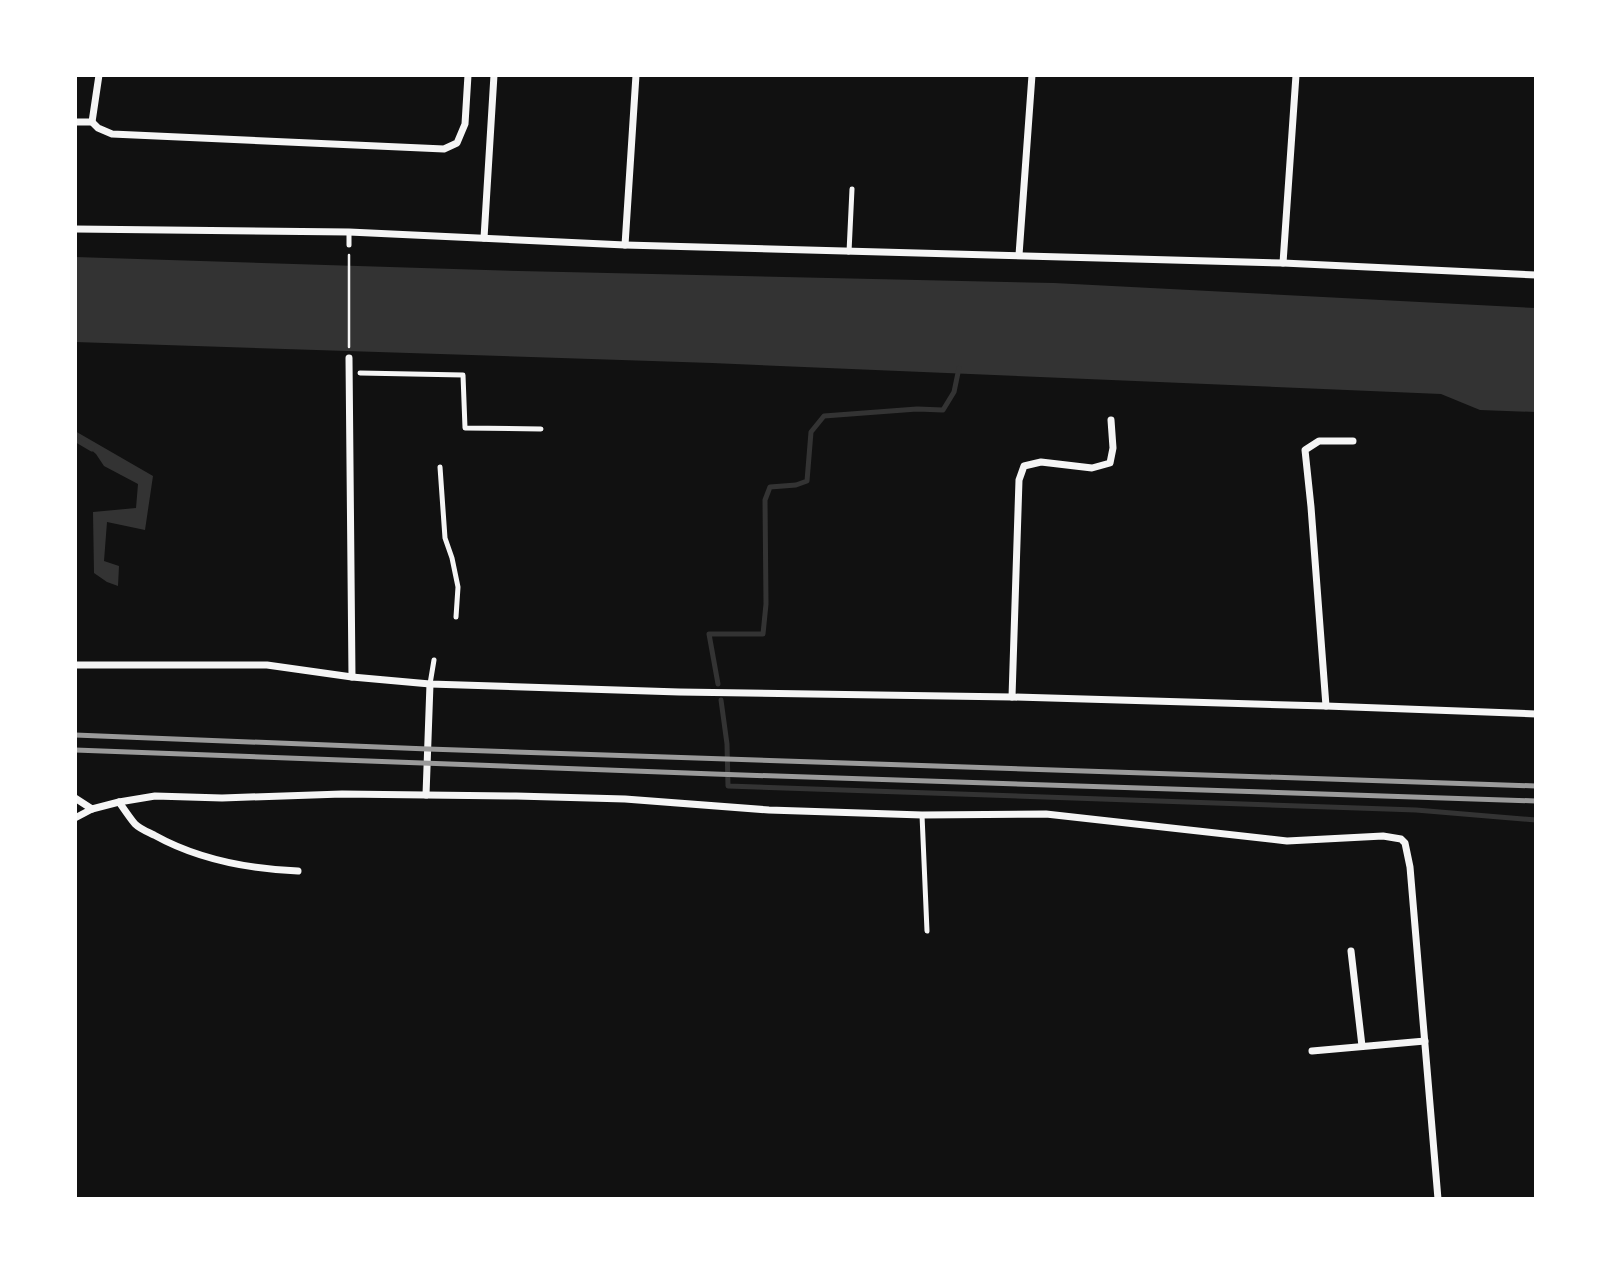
<svg xmlns="http://www.w3.org/2000/svg" width="1611" height="1274" font-family="'PT Sans',sans-serif">
	<rect width="100%" height="100%" fill="#111"/>
	<g fill="#333">
		<polygon points="75,257 519,271 1054,283 1536,308 1536,412 1480,410 1441,394 712,363 75,342"/>
		<polygon points="75,431 153,476 145,530 107,522 104,561 119,566 118,586 107,582 94,573 93,512 136,508 138,484 104,466 96,454 75,436"/>
	</g>
	<g fill="none" stroke-linecap="round" stroke-linejoin="round">
		<g stroke="#333" stroke-width="5">
			<polyline points="75,439 92,449"/>
			<polyline points="718,684 709,634 763,634 766,604 765,500 770,487 796,485 807,481 811,432 824,416 917,409 943,410 954,392 959,368"/>
			<polyline points="721,700 727,744 728,786 1416,810 1536,820"/>
		</g>
		<polyline stroke="#f5f5f5" stroke-width="2.5" points="349,347 349,255"/>
		<g stroke="#f5f5f5" stroke-width="5">
			<polyline points="349,245 349,232"/>
			<polyline points="849,252 852,189"/>
			<polyline points="360,373 463,375 465,428 541,429"/>
			<polyline points="440,467 445,538 452,558 458,587 456,617"/>
			<polyline points="430,684 434,660"/>
			<polyline points="922,815 927,931"/>
		</g>
		<g stroke="#f5f5f5" stroke-width="7">
			<polyline points="75,122 92,122 98,128 112,134 444,149 457,143 465,124 468,75"/>
			<polyline points="92,122 99,75"/>
			<polyline points="75,229 349,232 625,245 1283,263 1536,275"/>
			<polyline points="484,238 494,75"/>
			<polyline points="625,245 636,75"/>
			<polyline points="1019,255 1032,75"/>
			<polyline points="1283,263 1296,75"/>
			<polyline points="349,358 352,677"/>
			<polyline points="75,665 267,665 352,677 430,684 679,692 1012,697 1326,706 1536,714"/>
			<polyline points="1012,697 1019,480 1024,466 1041,462 1092,468 1110,463 1113,448 1111,420"/>
			<polyline points="1326,706 1311,507 1305,450 1319,441 1353,441"/>
			<polyline points="426,795 430,684"/>
			<polyline points="75,798 92,809"/>
			<path d="M119,802C124,809 129,817 135,824C140,829 148,832 154,835C197,859 250,869 298,871"/>
			<polyline points="75,818 92,809 119,802 155,796 222,798 342,794 516,796 625,799 769,810 922,815 1046,814 1287,841 1383,836 1401,839 1405,843 1410,867 1438,1199"/>
			<polyline points="1351,951 1362,1046"/>
			<polyline points="1312,1051 1425,1041"/>
		</g>
		<g stroke="#9a9a9a" stroke-width="5">
			<polyline points="75,735 428,749 1536,786"/>
			<polyline points="75,750 714,774 1536,801"/>
		</g>
	</g>
	<rect width="1611" height="1274" fill="none" stroke="#ffffff" stroke-width="154"/>
</svg>
